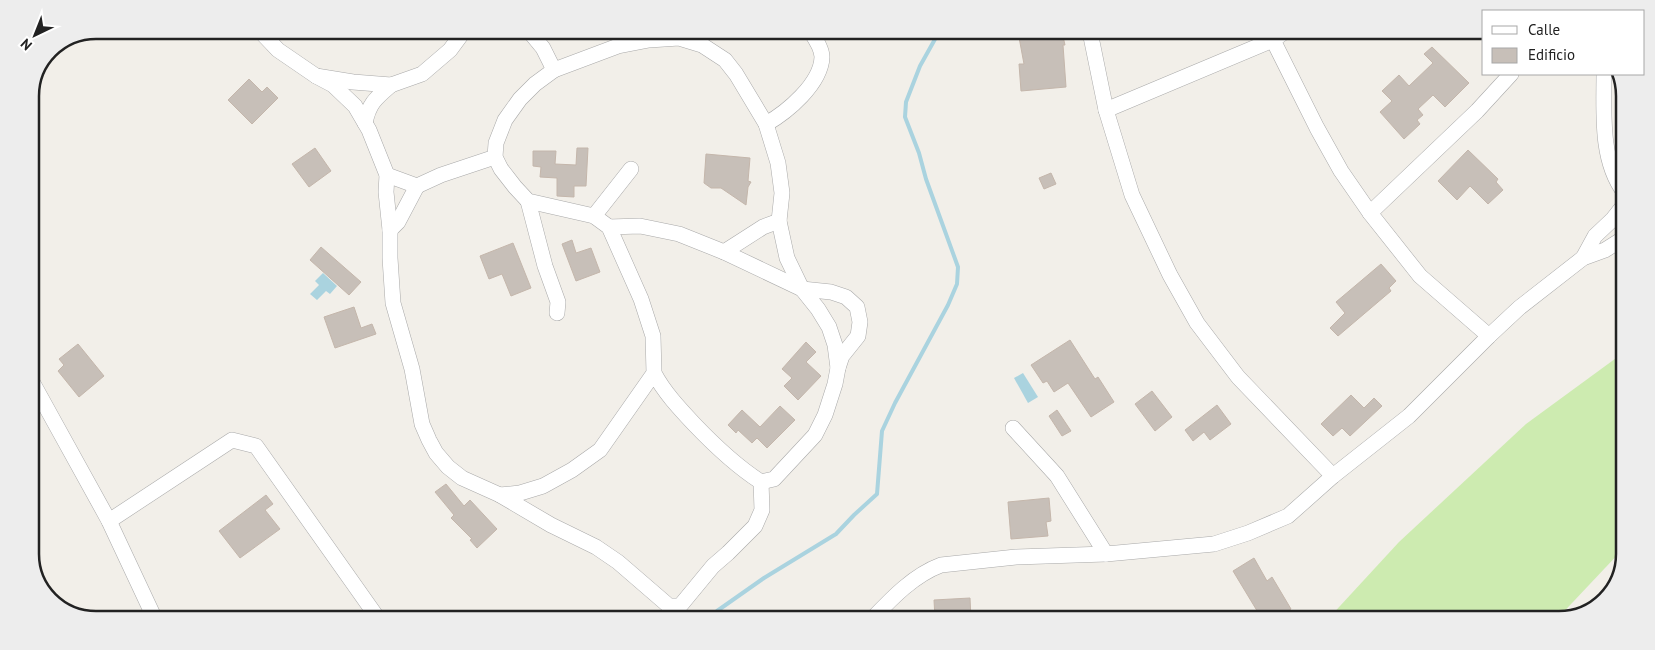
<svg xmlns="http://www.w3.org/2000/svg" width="1655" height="650" font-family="'PT Sans',sans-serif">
	<rect width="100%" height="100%" fill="#f2efe9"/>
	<polygon fill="#cdebb0" points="1623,353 1622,550 1556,620 1328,619 1399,542 1526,424"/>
	<g fill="#aad3df">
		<polygon points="323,273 337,286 330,294 326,291 317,300 310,294 319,285 315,281"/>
		<polygon points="1023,373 1038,397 1028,403 1014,378"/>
	</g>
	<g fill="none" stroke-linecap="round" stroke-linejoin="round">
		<polyline stroke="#aad3df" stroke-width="4" points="714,618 717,611 764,578 836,534 854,515 877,494 882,431 895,403 948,305 957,284 958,267 926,179 919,153 905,117 906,102 920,66 939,32"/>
	</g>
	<g fill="#c7bfb8" stroke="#c4b6ab">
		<polygon points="1018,32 1062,32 1065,45 1063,45 1066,87 1021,91 1019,64 1024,64"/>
		<polygon points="1432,47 1469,83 1445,107 1433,95 1418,109 1423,115 1417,120 1420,124 1404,139 1380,112 1392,101 1382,91 1399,75 1409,86 1433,63 1424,54"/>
		<polygon points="249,79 262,92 267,87 278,98 252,124 228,100"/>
		<polygon points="315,148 331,171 309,187 292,164"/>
		<polygon points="577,148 588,148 586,186 574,186 574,197 557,196 557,178 540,177 541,167 533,166 533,151 556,151 555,164 576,165"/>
		<polygon points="1468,150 1498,179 1496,182 1503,190 1488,204 1470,186 1457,200 1438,181"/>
		<polygon points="706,154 750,158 748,181 751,182 748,187 746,205 721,188 711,188 704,183"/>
		<polygon points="1051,173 1056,184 1044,189 1039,178"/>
		<polygon points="572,240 576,253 591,248 600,272 576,281 562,244"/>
		<polygon points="513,243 531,288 511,296 502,274 489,279 480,256"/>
		<polygon points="321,247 361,282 349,295 310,260"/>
		<polygon points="1381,264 1396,281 1389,288 1391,291 1338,336 1330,328 1345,313 1336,302"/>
		<polygon points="354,307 361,328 372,324 376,334 335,348 324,317"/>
		<polygon points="1070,340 1095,379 1098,377 1114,402 1091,417 1068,383 1054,392 1047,381 1043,383 1031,365"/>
		<polygon points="806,342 816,352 806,362 821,376 798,400 784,386 792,378 782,369"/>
		<polygon points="78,344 104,376 79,397 58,371 64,365 59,359"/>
		<polygon points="1152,391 1172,417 1155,431 1135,404"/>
		<polygon points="1351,395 1364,408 1374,398 1382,406 1350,436 1342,428 1333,436 1321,424"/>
		<polygon points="1217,405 1231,424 1210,440 1204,432 1193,441 1185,430"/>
		<polygon points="780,406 795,420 767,448 757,438 752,443 738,430 736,433 728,425 742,410 760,427"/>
		<polygon points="1057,410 1071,431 1062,436 1049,416"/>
		<polygon points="446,484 464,506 470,500 497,529 477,548 470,540 472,539 451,518 454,515 435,492"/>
		<polygon points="266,495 273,504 265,510 280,529 240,558 219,531"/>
		<polygon points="1049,498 1051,521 1046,522 1048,536 1011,539 1008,502"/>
		<polygon points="1254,558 1267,581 1272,577 1291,609 1274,619 1262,619 1233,571"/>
		<polygon points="970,598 971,619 935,618 934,600"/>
	</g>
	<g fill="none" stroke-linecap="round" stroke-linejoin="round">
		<defs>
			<g id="street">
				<polyline points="259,30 278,50 316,76 353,82 391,85 422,74 450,50 464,31"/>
				<polyline points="529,31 543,48 554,70"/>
				<polyline points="1090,32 1106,110 1132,195 1170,275 1197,323 1238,377 1333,476"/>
				<polyline points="1273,40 1317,128 1341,171 1370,213 1420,276 1489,336"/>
				<path d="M1604,74C1604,112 1600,160 1624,192"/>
				<polyline points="316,76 333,85 355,106 369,130 387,175 386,192 390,230 390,258 393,303 412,369 422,424 429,440 436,453 448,467 462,478 500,495 551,525 596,547 618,562 669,606 680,606 713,566 728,553 755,526 762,510 761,482"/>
				<polyline points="1106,110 1273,40 1283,33"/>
				<path d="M365,123C369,103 376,98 391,85"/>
				<path d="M766,124C787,112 821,84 822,57C822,50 815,38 811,32"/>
				<polyline points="387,175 417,186 441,175 495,157"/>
				<polyline points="528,201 545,266 558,302 557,313"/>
				<polyline points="1370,213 1477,111 1511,74"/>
				<polyline points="594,216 631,169"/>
				<polyline points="609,227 640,226 679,234 724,252 802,289 831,292 846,297 857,307 860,322 858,336 842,356 838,368"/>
				<polyline points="390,230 398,222 417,186"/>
				<polyline points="724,252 763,227 779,221"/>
				<polyline points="1583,258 1595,236 1613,219 1624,205"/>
				<polyline points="30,378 109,521 154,617"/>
				<polyline points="1013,428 1057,476 1106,554"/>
				<path d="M500,495L520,493L543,486L572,470L600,450L654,373L653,336L641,299L609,227L594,216L528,201L515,187L501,169L495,157L496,143L505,120L520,99L535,84L554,70L618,46L649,40L679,38L702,45L725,60L736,74L766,124L778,163L782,193L779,221L787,258L802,289L818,309L829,327L835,345L838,368L835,384L825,415L815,435L774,479L761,482C736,466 715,446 694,424C679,408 664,392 654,373"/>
				<polyline points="109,521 232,440 256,446 377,617"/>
				<path d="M873,618C892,598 914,575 941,565L1016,557L1106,554L1214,544L1248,533L1288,516L1333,476L1409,416L1489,336L1519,308L1583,258L1605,250L1624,238"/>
			</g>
		</defs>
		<use href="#street" stroke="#a9a9a9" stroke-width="16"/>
		<use href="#street" stroke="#fff" stroke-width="15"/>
	</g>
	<path d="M0 0H1655V650H0ZM96 39H1559A57 57 0 0 1 1616 96V554A57 57 0 0 1 1559 611H96A57 57 0 0 1 39 554V96A57 57 0 0 1 96 39Z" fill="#ededed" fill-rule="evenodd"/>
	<path fill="none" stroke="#222" stroke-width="2.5" d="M96 39H1559A57 57 0 0 1 1616 96V554A57 57 0 0 1 1559 611H96A57 57 0 0 1 39 554V96A57 57 0 0 1 96 39Z"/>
	<rect x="1482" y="10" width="162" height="65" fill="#ffffff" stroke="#a7a7a7"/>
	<rect x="1492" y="26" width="25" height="8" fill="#ffffff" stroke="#a7a7a7"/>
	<text x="1528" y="35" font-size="15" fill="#222222">Calle</text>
	<rect x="1492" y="48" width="25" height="15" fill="#c7bfb8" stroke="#a7a7a7"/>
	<text x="1528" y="60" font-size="15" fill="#222222">Edificio</text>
	<g transform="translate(35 35) rotate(223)" stroke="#ffffff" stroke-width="4" paint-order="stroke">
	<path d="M0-4L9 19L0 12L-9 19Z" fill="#222222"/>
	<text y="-8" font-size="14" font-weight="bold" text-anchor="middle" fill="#222222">N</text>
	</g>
</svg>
